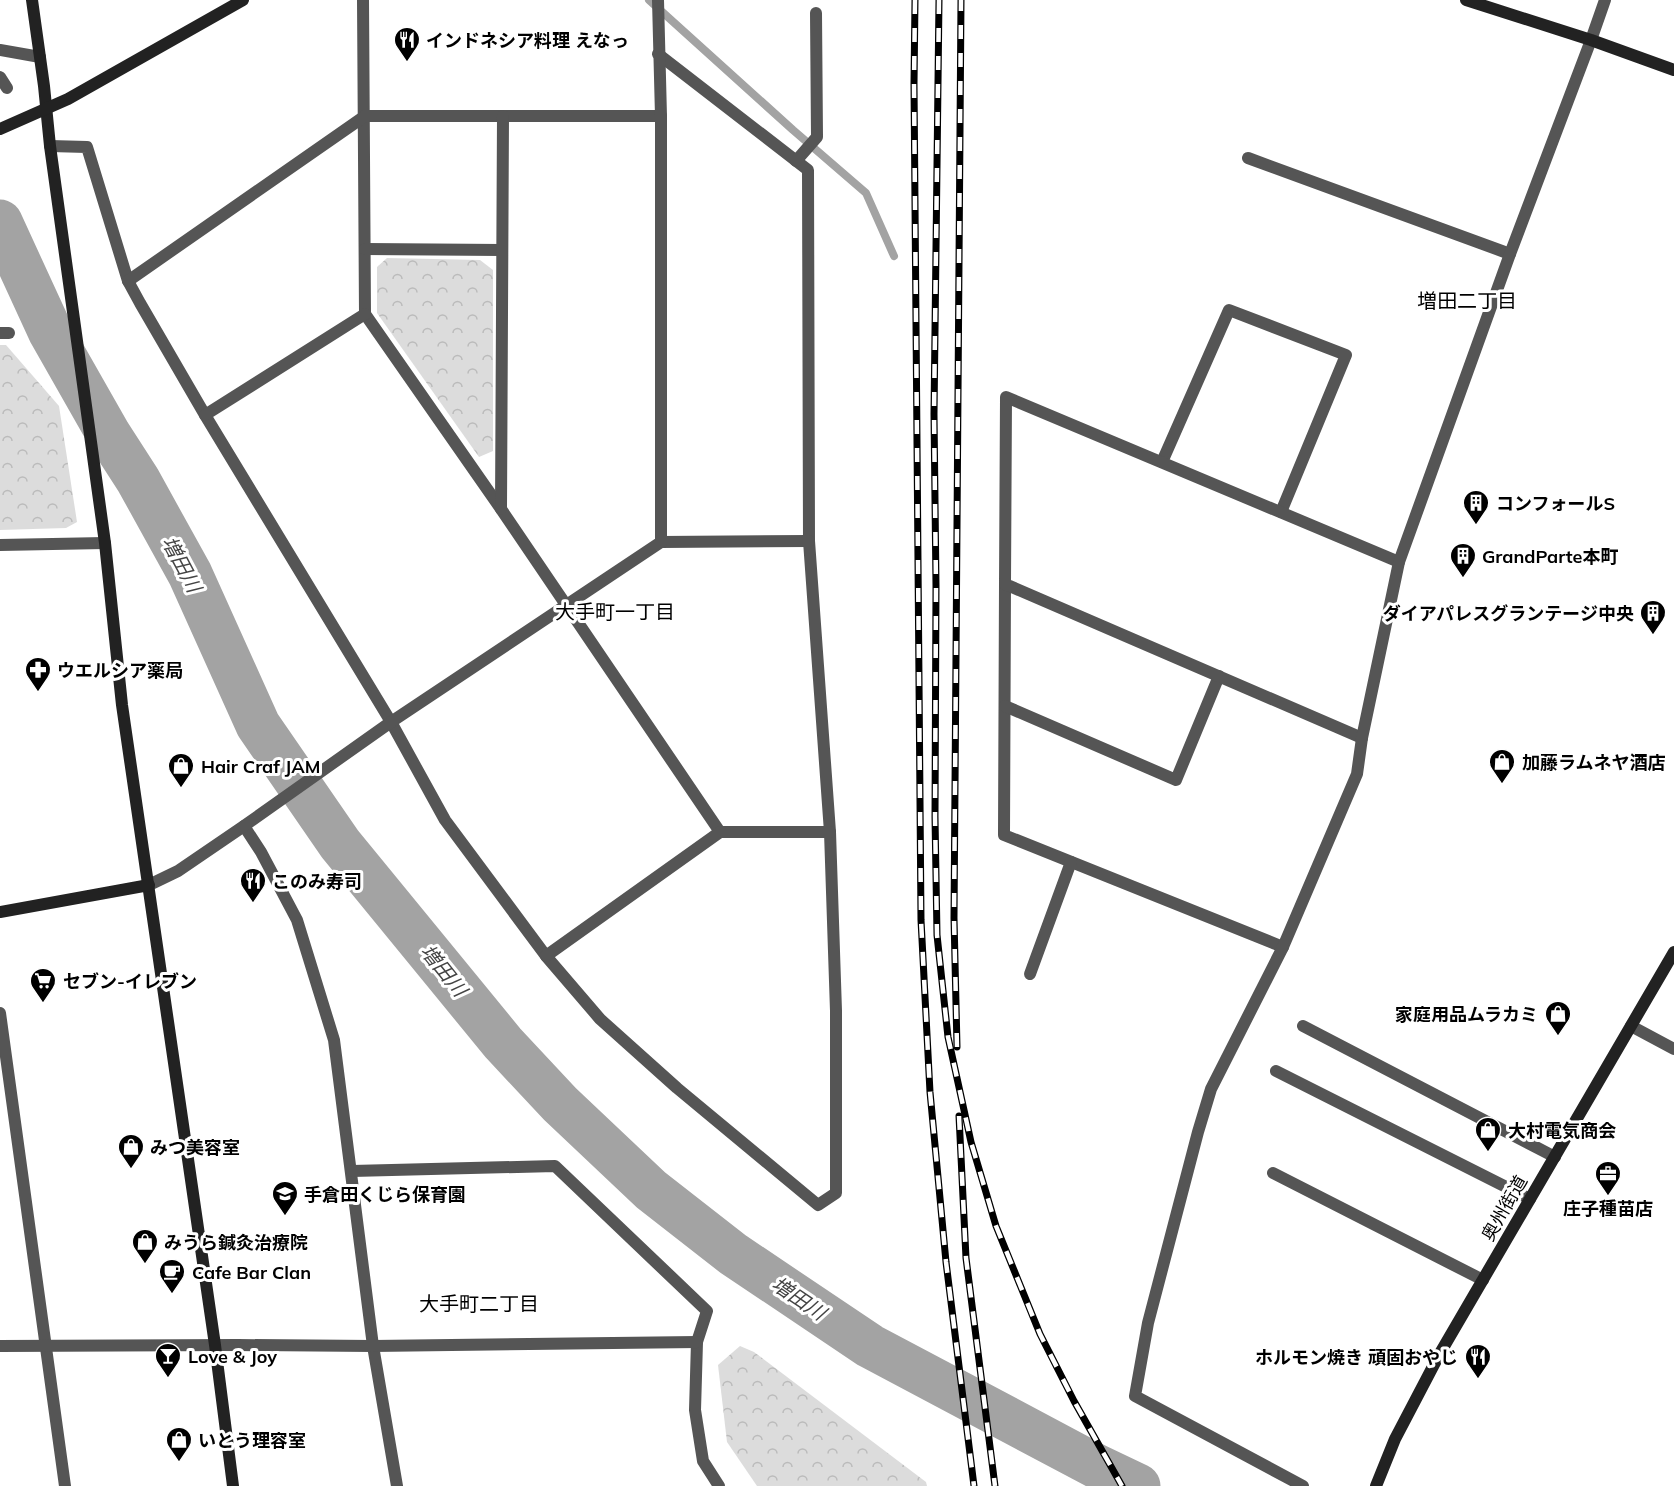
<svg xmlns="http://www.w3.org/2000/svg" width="1674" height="1486" font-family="Mulish,'Noto Sans JP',sans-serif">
	<defs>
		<pattern id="park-crowns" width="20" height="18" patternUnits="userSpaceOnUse" patternTransform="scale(1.5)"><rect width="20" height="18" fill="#dcdcdc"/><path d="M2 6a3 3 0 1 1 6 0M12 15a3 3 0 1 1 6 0" fill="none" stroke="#bbb"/></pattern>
	</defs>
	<rect width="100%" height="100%" fill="#fff"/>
	<g fill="url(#park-crowns)">
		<polygon points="387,258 480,260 493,270 493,451 479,457 377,313 377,267"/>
		<polygon points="0,345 6,345 59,406 77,522 66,528 0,530"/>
		<polygon points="740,1346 754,1352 926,1482 927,1486 757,1486 727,1442 718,1365"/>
	</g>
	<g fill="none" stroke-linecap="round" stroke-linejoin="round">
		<polyline stroke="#a3a3a3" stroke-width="8" points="649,0 793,130 866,193 894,256"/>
		<polyline stroke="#a3a3a3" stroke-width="45" points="0,222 51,333 109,435 138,480 190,574 258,725 340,844 503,1043 560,1104 651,1190 733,1254 870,1346 1096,1466 1138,1486"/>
		<g stroke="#555" stroke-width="12">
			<polyline points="363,0 365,314 501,509 720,832"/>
			<polyline points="0,50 40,57"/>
			<polyline points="0,77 7,88"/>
			<polyline points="50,146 87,147 128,281 140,303 205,415 391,722 445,820 546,956 600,1019 677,1088 818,1205 836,1193 836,1011 830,832 809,541 808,170 658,54"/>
			<polyline points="1248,158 1510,254"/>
			<polyline points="796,161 817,137 816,13"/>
			<polyline points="365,249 502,250"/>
			<polyline points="128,281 365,116 661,116"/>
			<polyline points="0,333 9,333"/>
			<polyline points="205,415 365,314"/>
			<polyline points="1162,462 1229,310 1346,355 1281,512"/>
			<polyline points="501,509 503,116"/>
			<polyline points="661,542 809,541"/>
			<polyline points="0,545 105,543"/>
			<polyline points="1005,584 1004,835 1283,947"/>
			<polyline points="1005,706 1176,780 1219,676"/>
			<polyline points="1362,738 1005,584 1006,397 1399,562"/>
			<polyline points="244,826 261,852 297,920 334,1040 373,1346 397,1486"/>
			<polyline points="149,885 178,871 244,826 391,722 661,542 661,116 658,0"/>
			<polyline points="546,956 720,832 830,832"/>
			<polyline points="1030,974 1071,862"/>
			<polyline points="0,1013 65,1486"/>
			<polyline points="1303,1026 1555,1157"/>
			<polyline points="1631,1026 1674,1049"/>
			<polyline points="1276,1071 1530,1199"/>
			<polyline points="352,1171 555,1166 707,1311 697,1342 695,1410 703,1461 719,1486"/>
			<polyline points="1273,1173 1483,1280"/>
			<polyline points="0,1346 238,1345 373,1346 697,1342"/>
			<polyline points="1303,1486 1135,1396 1148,1323 1198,1132 1211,1089 1283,947 1357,774 1362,738 1399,562 1510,254 1591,40 1605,0"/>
		</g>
		<g stroke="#222" stroke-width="12">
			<polyline points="32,0 44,86 50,146 105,543 122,705 215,1345 233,1486"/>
			<polyline points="1466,0 1591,40 1674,70"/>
			<polyline points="0,129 68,99 243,0"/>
			<polyline points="0,912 149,885"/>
			<polyline points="1376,1486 1395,1439 1439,1355 1674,952"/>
		</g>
		<defs>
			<g id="rail">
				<polyline points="915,0 914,84 921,920 930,1092 946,1262 974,1486"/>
				<polyline points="939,0 934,414 936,586 935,817 937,935 948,1037 971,1142 996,1226 1040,1334 1074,1401 1122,1486"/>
				<polyline points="957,1047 954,918 961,0"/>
				<polyline points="959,1116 966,1258 995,1486"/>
			</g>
		</defs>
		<use href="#rail" stroke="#000" stroke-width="7"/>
		<use href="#rail" stroke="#fff" stroke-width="4.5" stroke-dasharray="14" stroke-linecap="butt"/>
	</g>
	<defs>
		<symbol id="restaurant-pin" viewBox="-11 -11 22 30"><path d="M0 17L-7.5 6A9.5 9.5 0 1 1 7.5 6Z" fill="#000" stroke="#fff"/><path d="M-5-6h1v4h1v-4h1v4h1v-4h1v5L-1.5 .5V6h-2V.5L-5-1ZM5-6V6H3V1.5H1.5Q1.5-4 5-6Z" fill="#fff"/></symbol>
		<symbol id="building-pin" viewBox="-11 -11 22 30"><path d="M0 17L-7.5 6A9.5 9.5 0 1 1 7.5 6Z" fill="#000" stroke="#fff"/><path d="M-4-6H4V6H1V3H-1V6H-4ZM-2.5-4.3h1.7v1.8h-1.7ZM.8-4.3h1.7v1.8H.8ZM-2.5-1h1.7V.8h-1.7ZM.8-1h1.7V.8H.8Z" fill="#fff"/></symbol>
		<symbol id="pharmacy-pin" viewBox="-11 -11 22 30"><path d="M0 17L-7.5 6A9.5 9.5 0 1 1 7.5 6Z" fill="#000" stroke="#fff"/><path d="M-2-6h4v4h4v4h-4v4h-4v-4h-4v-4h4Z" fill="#fff"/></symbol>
		<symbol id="shop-pin" viewBox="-11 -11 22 30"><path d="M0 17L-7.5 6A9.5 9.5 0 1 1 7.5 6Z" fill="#000" stroke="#fff"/><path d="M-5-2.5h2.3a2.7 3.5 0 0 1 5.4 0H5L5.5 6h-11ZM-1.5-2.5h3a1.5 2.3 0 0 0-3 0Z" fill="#fff"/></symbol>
		<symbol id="supermarket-pin" viewBox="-11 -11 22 30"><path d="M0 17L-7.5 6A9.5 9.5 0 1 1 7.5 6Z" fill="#000" stroke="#fff"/><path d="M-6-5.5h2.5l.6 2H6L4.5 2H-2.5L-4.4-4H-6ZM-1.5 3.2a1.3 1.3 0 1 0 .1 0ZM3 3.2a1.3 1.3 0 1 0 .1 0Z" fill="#fff"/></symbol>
		<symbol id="office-pin" viewBox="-11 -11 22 30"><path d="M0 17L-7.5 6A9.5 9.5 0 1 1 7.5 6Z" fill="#000" stroke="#fff"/><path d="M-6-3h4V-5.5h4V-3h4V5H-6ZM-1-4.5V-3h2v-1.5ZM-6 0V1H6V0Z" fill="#fff"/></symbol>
		<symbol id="school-pin" viewBox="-11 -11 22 30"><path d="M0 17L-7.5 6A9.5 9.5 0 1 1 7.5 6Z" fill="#000" stroke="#fff"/><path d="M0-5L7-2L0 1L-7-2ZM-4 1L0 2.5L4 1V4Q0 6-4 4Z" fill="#fff"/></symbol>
		<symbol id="cafe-pin" viewBox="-11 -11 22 30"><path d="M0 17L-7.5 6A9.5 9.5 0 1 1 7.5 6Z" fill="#000" stroke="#fff"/><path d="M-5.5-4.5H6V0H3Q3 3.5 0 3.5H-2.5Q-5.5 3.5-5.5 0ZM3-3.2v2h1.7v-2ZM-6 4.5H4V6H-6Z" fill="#fff"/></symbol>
		<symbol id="bar-pin" viewBox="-11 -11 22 30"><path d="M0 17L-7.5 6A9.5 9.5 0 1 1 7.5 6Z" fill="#000" stroke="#fff"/><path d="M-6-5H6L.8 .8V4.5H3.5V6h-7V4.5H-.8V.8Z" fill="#fff"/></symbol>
	</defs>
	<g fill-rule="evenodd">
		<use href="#restaurant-pin" x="392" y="25" width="30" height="40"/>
		<use href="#building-pin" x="1461" y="488" width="30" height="40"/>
		<use href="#building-pin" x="1448" y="541" width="30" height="40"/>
		<use href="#building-pin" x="1638" y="598" width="30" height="40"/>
		<use href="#pharmacy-pin" x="23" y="655" width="30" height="40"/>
		<use href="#shop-pin" x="1487" y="747" width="30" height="40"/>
		<use href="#shop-pin" x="166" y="751" width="30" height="40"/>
		<use href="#restaurant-pin" x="238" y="866" width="30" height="40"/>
		<use href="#supermarket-pin" x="28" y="966" width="30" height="40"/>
		<use href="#shop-pin" x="1543" y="999" width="30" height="40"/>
		<use href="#shop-pin" x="1473" y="1115" width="30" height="40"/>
		<use href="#shop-pin" x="116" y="1132" width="30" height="40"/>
		<use href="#office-pin" x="1593" y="1159" width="30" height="40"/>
		<use href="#school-pin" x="270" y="1179" width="30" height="40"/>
		<use href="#shop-pin" x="130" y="1227" width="30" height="40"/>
		<use href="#cafe-pin" x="157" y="1257" width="30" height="40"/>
		<use href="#bar-pin" x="153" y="1341" width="30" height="40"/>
		<use href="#restaurant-pin" x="1463" y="1342" width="30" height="40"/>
		<use href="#shop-pin" x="164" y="1425" width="30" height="40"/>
	</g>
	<g text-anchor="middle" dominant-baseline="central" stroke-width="6" stroke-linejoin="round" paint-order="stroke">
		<g font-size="18" font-weight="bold" fill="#000" stroke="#fff" text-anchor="start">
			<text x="426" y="40">インドネシア料理 えなっ</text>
			<text x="1496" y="503">コンフォールS</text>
			<text x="1482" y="556">GrandParte本町</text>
			<text x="1634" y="613" text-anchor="end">ダイアパレスグランテージ中央</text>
			<text x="57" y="670">ウエルシア薬局</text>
			<text x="1522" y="762">加藤ラムネヤ酒店</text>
			<text x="201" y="766">Hair Craf JAM</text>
			<text x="272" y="881">このみ寿司</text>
			<text x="63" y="981">セブン-イレブン</text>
			<text x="1538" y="1014" text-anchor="end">家庭用品ムラカミ</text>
			<text x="1508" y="1130">大村電気商会</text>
			<text x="150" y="1147">みつ美容室</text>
			<text x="304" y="1194">手倉田くじら保育園</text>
			<text x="1608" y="1208" text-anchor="middle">庄子種苗店</text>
			<text x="164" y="1242">みうら鍼灸治療院</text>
			<text x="192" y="1272">Cafe Bar Clan</text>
			<text x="188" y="1356">Love &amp; Joy</text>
			<text x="1458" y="1357" text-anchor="end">ホルモン焼き 頑固おやじ</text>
			<text x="198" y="1440">いとう理容室</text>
		</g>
		<g font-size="18" fill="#000" stroke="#fff">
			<text transform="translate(1504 1208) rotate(-60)">奥州街道</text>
		</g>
		<g font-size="20" fill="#000" stroke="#fff">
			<text x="1467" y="300">増田二丁目</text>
			<text x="615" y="611">大手町一丁目</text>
			<text x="479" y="1303">大手町二丁目</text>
		</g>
		<g font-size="20" font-style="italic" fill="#444" stroke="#fff">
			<text transform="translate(182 564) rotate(62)">増田川</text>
			<text transform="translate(444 970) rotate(51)">増田川</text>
			<text transform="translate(799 1298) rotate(34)">増田川</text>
		</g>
	</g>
</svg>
